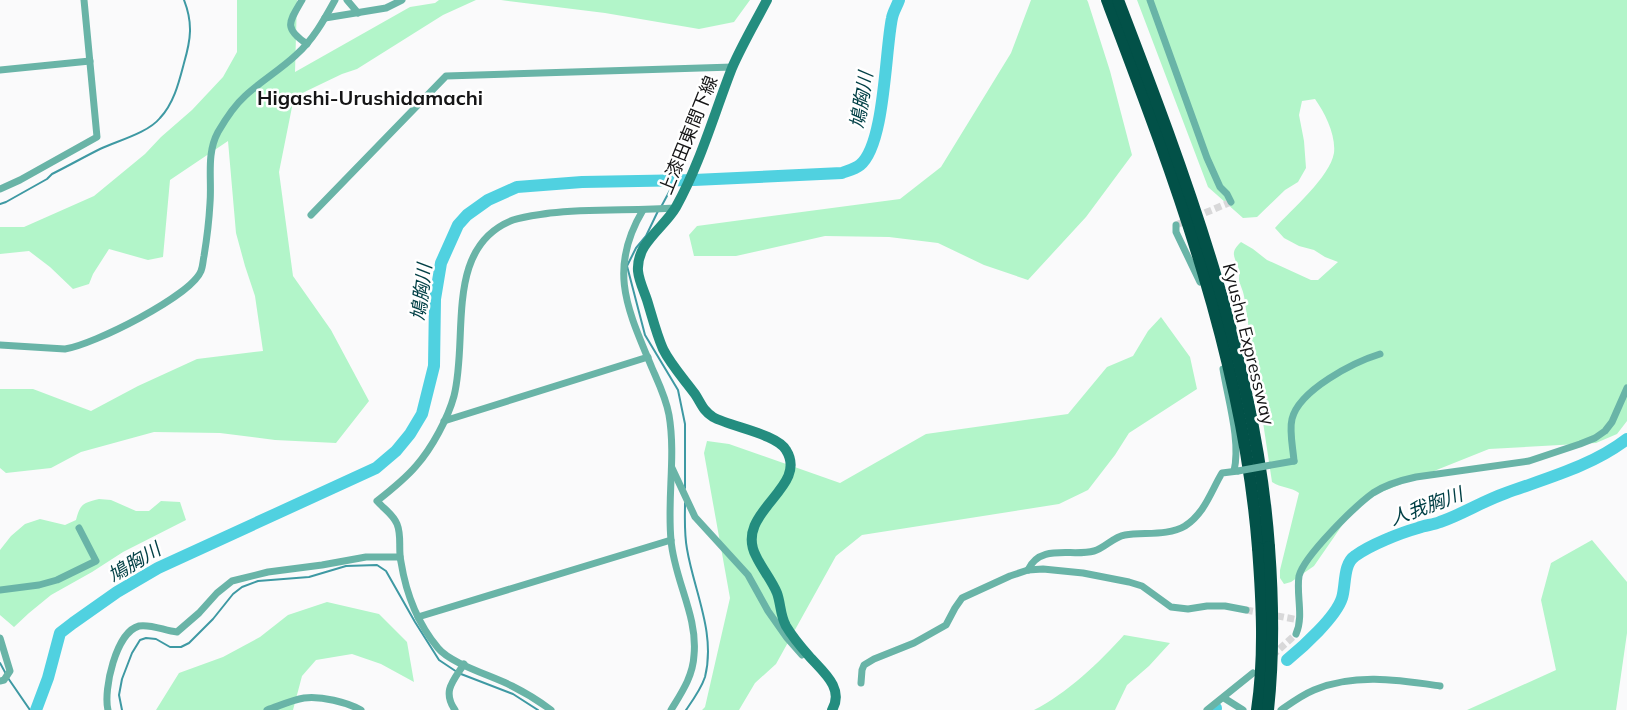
<svg xmlns="http://www.w3.org/2000/svg" width="1627" height="710" font-family="Mulish,'Noto Sans JP',sans-serif">
	<rect width="100%" height="100%" fill="#fafafb"/>
	<g fill="#b2f5c9">
		<polygon points="237,0 297,0 295,72 410,7 435,3 439,0 476,0 443,15 357,69 342,74 294,97 279,172 293,276 331,330 369,401 336,443 275,440 220,433 154,432 81,452 51,468 6,473 0,468 0,389 33,389 91,411 138,386 197,359 263,351 255,296 245,266 236,233 228,141 170,180 163,257 148,260 109,249 93,274 89,284 73,289 50,267 29,251 0,254 0,227 24,227 94,196 145,154 161,137 192,110 223,77 237,52"/>
		<polygon points="501,0 750,0 734,22 699,29 605,13"/>
		<polygon points="1031,0 1087,0 1088,2 1110,71 1132,155 1086,217 1028,280 984,265 938,243 889,237 825,236 736,256 694,256 689,235 697,226 900,199 941,167 1011,53"/>
		<path d="M1137,0H1627V421L1617,434L1596,443L1489,449L1359,501L1314,566L1291,582L1284,584L1280,578V570L1299,493C1291,487 1281,488 1272,482L1244,296C1243,290 1240,285 1239,280C1239,276 1240,271 1238,267C1234,256 1230,252 1241,242L1253,249L1267,260L1311,280H1318L1338,262L1325,257L1314,250L1299,246L1284,238L1275,228C1291,210 1330,177 1334,153C1336,135 1325,113 1315,99L1302,101L1299,115L1304,141L1306,168L1298,182L1285,190L1257,217L1243,218L1208,187Z"/>
		<polygon points="1161,317 1190,357 1197,389 1129,433 1115,455 1088,490 1059,504 862,535 836,556 776,664 755,683 739,710 702,710 705,707 730,598 704,453 707,441 729,444 840,483 926,434 1068,414 1107,367 1133,356 1148,331"/>
		<path d="M99,499L111,500L136,511H149L161,501L180,502L186,520L123,552L92,572L51,595L29,613L14,627L0,615V550L11,536L25,524L40,519L65,525L76,520C80,504 83,503 99,499Z"/>
		<polygon points="1592,540 1627,582 1627,633 1616,710 1467,710 1556,670 1541,600 1551,563"/>
		<polygon points="327,602 379,614 407,642 414,682 381,664 352,654 316,660 302,676 293,710 156,710 179,673 223,657 260,637 288,615"/>
		<path d="M1124,635L1170,643L1149,666L1127,685L1115,710H1034C1065,695 1101,661 1124,635Z"/>
	</g>
	<g fill="none" stroke-linecap="round" stroke-linejoin="round">
		<g stroke="#3e99a3" stroke-width="2">
			<path d="M0,204L6,202L47,179L52,174C68,166 84,157 100,149C117,141 148,133 160,118C174,103 179,82 184,63C191,39 193,23 184,0"/>
			<polyline points="661,207 675,181"/>
			<polyline points="658,211 646,236 636,248 627,266 645,335 678,390 685,424 685,488"/>
			<path d="M685,503C685,518 684,533 687,549C694,591 716,633 705,677C701,689 693,700 686,710"/>
			<polyline points="0,663 6,674"/>
			<polyline points="461,674 513,694 538,710"/>
			<polyline points="8,678 30,710"/>
			<polyline points="122,710 119,695 122,679 132,653 140,640 146,638 156,639 170,647 181,647 189,643 213,619 233,594 242,587 258,581 309,577 346,566 377,565 386,571 415,622 439,660 457,672"/>
		</g>
		<g stroke="#50d1e0" stroke-width="12">
			<path d="M1287,660C1303,647 1336,617 1342,598C1346,585 1343,564 1355,556C1370,545 1400,533 1418,528C1425,525 1433,525 1440,522C1463,514 1483,501 1506,493C1547,478 1592,466 1627,439"/>
			<path d="M36,710L48,678L60,633L73,623L117,592L158,568L376,468L396,451L410,434L422,414L434,366L435,299L441,263L458,225L467,215L488,200L517,187L582,182L694,180L842,173C847,171 855,169 860,165C885,145 885,51 892,18C893,12 897,6 899,0"/>
			<polyline points="1214,710 1216,708"/>
		</g>
		<g stroke="#d8d8d9" stroke-width="7" stroke-dasharray="7 3.5" stroke-linecap="butt">
			<polyline points="1176,225 1231,202"/>
			<polyline points="1246,610 1299,620"/>
			<polyline points="1272,656 1296,634"/>
		</g>
		<g stroke="#69b4a7" stroke-width="7">
			<path d="M302,0C289,22 283,28 307,44"/>
			<polyline points="347,0 358,13"/>
			<polyline points="1150,0 1207,158 1220,187 1227,194 1231,202"/>
			<polyline points="325,18 386,8 402,0"/>
			<polyline points="0,70 90,61"/>
			<polyline points="0,189 20,180 97,137 84,0"/>
			<path d="M643,210C607,270 628,310 652,368C659,384 666,398 669,415C676,456 667,498 671,540C674,579 698,616 694,655C693,676 682,692 671,710"/>
			<polyline points="311,215 446,76 733,67"/>
			<polyline points="1176,225 1176,232 1200,282"/>
			<path d="M0,345L65,349C93,345 191,296 201,271C203,266 203,260 204,256C207,238 209,221 210,203C212,179 206,154 218,132C225,120 235,105 245,96C261,81 280,70 296,55C313,40 324,20 335,0"/>
			<path d="M1223,369C1228,400 1241,441 1234,471"/>
			<polyline points="444,421 648,357"/>
			<path d="M1294,461C1293,448 1289,431 1292,419C1299,390 1354,362 1380,354"/>
			<polyline points="672,468 695,517 748,575 768,611 787,638 802,655"/>
			<path d="M1028,570C1040,543 1072,557 1094,551C1105,548 1113,537 1125,535C1144,532 1168,536 1185,526C1205,513 1211,491 1222,473L1238,471"/>
			<polyline points="0,590 39,585 57,580 96,561 79,528"/>
			<polyline points="418,617 671,540"/>
			<path d="M1296,634C1304,616 1296,595 1299,576C1304,556 1355,506 1373,493C1385,485 1402,480 1416,477L1529,461L1580,444L1595,438L1605,431L1612,422L1627,388"/>
			<polyline points="0,638 10,671 4,680 0,681"/>
			<polyline points="861,683 862,670 864,665 874,659 914,643 946,625 955,608 962,598 1010,576 1028,570 1043,569 1083,573 1129,582 1142,586 1171,607 1188,609 1207,606 1225,606 1246,610"/>
			<polyline points="1224,698 1243,710"/>
			<path d="M108,710C103,690 116,632 139,626C152,624 165,631 177,632L199,613L217,593L232,581L268,572L322,565L366,557H400"/>
			<path d="M267,710C279,706 292,700 304,698C322,696 346,702 361,710"/>
			<path d="M455,710C442,691 453,681 464,664"/>
			<path d="M551,710C539,701 526,693 512,686C493,676 451,664 438,648C418,624 406,593 401,562C398,549 402,536 397,524C393,514 384,509 377,501C391,490 405,479 416,466C432,448 448,418 454,396C469,338 443,247 513,220C525,216 538,215 550,213C592,208 634,211 675,208"/>
			<polyline points="1207,710 1253,673"/>
			<path d="M1281,710C1291,703 1302,695 1314,690C1355,673 1398,680 1440,686"/>
		</g>
		<path stroke="#248d7f" stroke-width="10" d="M767,0C755,23 742,45 732,68C714,114 700,164 676,207C664,228 636,243 638,271C639,281 644,291 647,300C652,316 656,333 663,349C671,365 684,379 695,394C701,403 703,411 713,417C731,427 777,434 786,450C810,488 733,512 756,556C762,569 771,579 777,593C781,604 780,615 786,626C792,636 801,647 809,656C822,671 845,688 832,710"/>
		<g stroke="#025148" stroke-width="12">
			<path d="M1107,0C1174,177 1243,357 1258,548"/>
			<path d="M1118,0C1184,172 1256,361 1269,547"/>
		</g>
		<polyline stroke="#69b4a7" stroke-width="7" points="1238,471 1294,461"/>
		<g stroke="#025148" stroke-width="12">
			<path d="M1257,710C1265,657 1262,601 1258,548"/>
			<path d="M1268,710C1274,655 1273,601 1269,547"/>
		</g>
	</g>
	<g text-anchor="middle" dominant-baseline="central" stroke-width="5" stroke-linejoin="round" paint-order="stroke">
		<g font-size="18" fill="#151516" stroke="#fff">
			<text transform="translate(688 135) rotate(-68)">上漆田東間下線</text>
			<text transform="translate(1249 344) rotate(76)">Kyushu Expressway</text>
		</g>
		<g font-size="19" font-style="italic" fill="#003f45" stroke="#fff">
			<text transform="translate(861 100) rotate(-81)">鳩胸川</text>
			<text transform="translate(421 292) rotate(-83)">鳩胸川</text>
			<text transform="translate(1426 506) rotate(-20)">人我胸川</text>
			<text transform="translate(134 562) rotate(-31)">鳩胸川</text>
		</g>
		<g font-size="20" font-weight="bold" fill="#151516" stroke="#fff">
			<text x="370" y="97">Higashi-Urushidamachi</text>
		</g>
	</g>
</svg>
